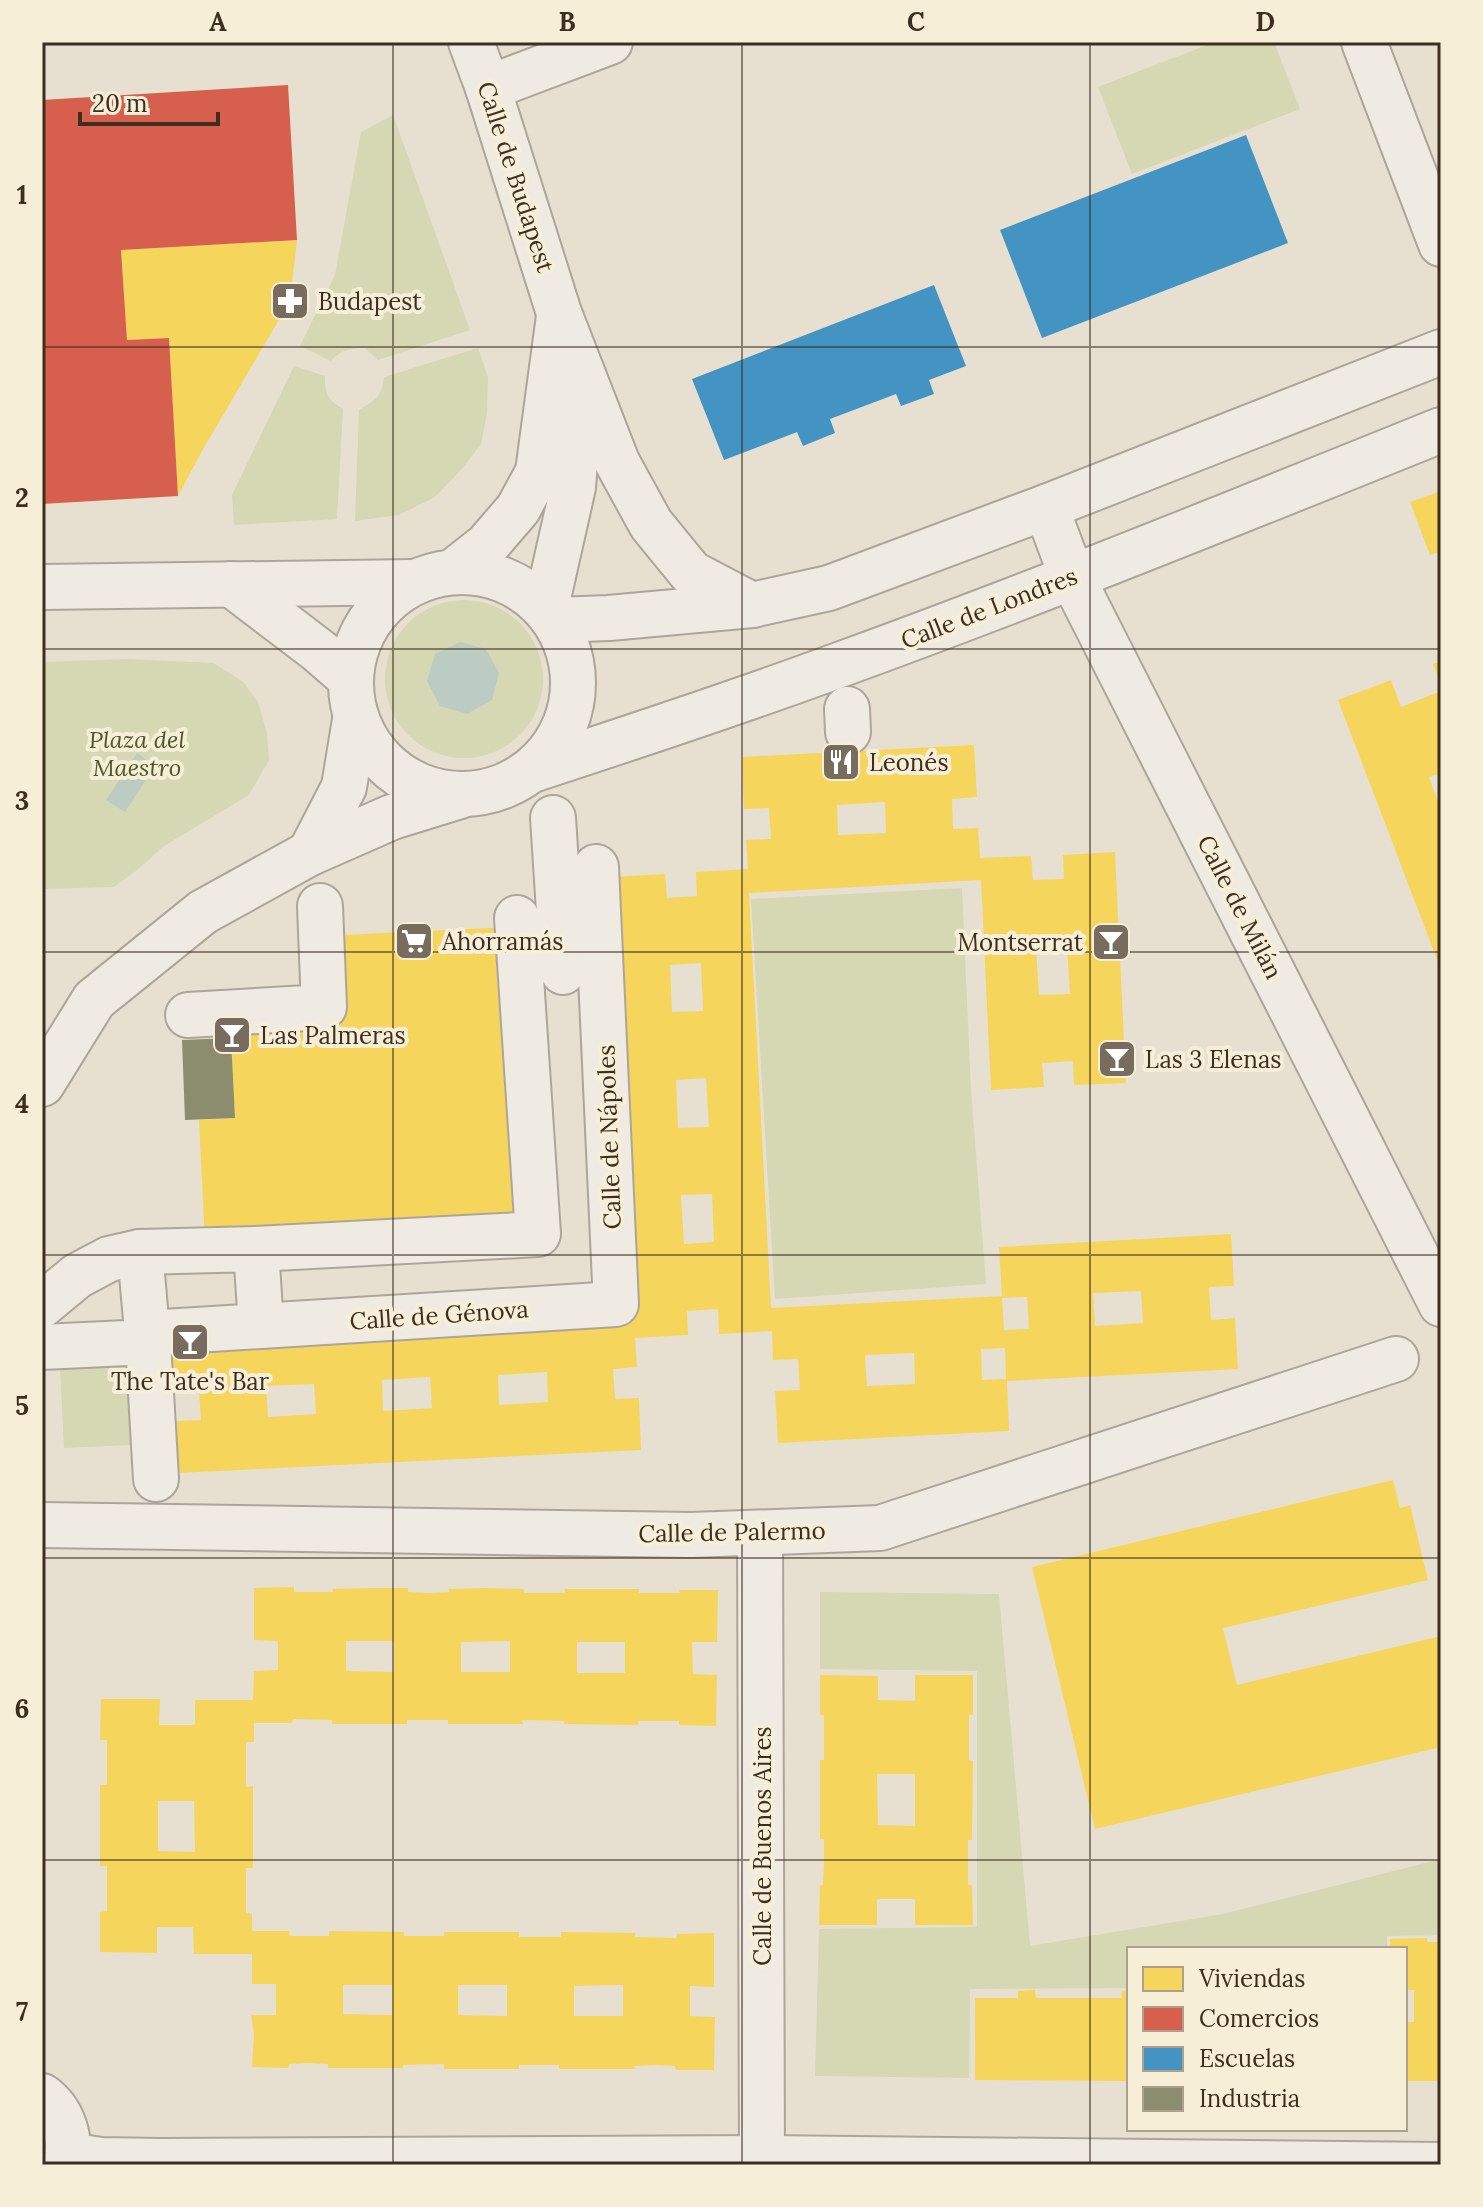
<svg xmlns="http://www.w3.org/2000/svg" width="1483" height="2207" font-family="Lora,serif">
	<rect width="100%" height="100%" fill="#e7e0d1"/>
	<g fill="#d6d7b3">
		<polygon points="1215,42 1274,42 1300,109 1132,174 1098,87"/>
		<path d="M393,115L470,330L378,360L365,348C349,348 341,350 331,361L300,346L335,275L361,132Z"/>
		<path d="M478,348L488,377L487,413L481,444L461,470L435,497L399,515L355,521L359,410C375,400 382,397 384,377Z"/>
		<path d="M294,366L325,376C325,394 328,400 343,409L337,519L234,525L232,495Z"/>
		<circle cx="464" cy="679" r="79"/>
		<polygon points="127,659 214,663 243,682 258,702 267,733 269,760 249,795 164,846 136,871 114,887 42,889 42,662"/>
		<polygon points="962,888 971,1090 986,1284 775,1299 751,899"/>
		<polygon points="149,1364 153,1444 64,1448 60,1368"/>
		<polygon points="820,1592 999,1594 1030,1946 1223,1914 1441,1859 1441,1935 1387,1936 1387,1949 1129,1949 1129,1988 970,1989 969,2078 815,2076 819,1929 977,1927 977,1671 820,1669"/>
	</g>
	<g fill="#bcccc2">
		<polygon points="460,642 486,649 499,673 492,700 467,714 440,706 427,681 435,654"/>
		<polygon points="137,753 155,766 125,812 106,800"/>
	</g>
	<g fill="#f6d55c" fill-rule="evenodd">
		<polygon points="297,240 290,301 202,451 178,496 169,338 127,340 121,250"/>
		<polygon points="1441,491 1441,551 1430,555 1410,502"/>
		<polygon points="1441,661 1441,684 1433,664"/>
		<polygon points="1391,680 1401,707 1441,691 1441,773 1429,777 1441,810 1441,970 1338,700"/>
		<path d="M974,745L977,797L952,799L953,829L978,828L980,858L1031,856L1033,880L1064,879L1063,855L1115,852L1126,1083L1074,1085L1073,1061L1042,1063L1044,1087L991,1090L981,880L749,893L771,1308L1002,1296L999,1247L1231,1234L1234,1286L1209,1287L1211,1320L1235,1318L1238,1369L1007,1381L1009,1431L778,1443L775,1391L800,1390L798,1359L773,1360L772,1331L719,1334L718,1309L687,1311L688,1335L635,1338L637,1367L613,1369L615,1399L639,1398L641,1450L178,1473L176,1421L201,1420L199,1390L175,1391L172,1338L634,1315L612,877L665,874L667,898L697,896L696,872L748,869L746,840L771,839L769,808L744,809L742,757ZM885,802L886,833L838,835L837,805ZM1067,946L1070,994L1039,995L1036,947ZM701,963L703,1011L672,1012L670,965ZM706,1078L709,1127L678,1128L676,1080ZM712,1194L714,1242L684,1244L681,1195ZM1141,1291L1143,1323L1095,1326L1093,1293ZM1027,1297L1029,1329L1004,1330L1002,1298ZM1005,1348L1006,1379L982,1380L981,1349ZM914,1353L915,1384L867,1386L865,1355ZM547,1372L548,1402L499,1405L498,1375ZM430,1377L432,1408L383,1411L382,1380ZM314,1384L316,1414L268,1417L266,1386Z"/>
		<polygon points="510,927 524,1226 205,1242 199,1120 235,1118 230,1022 345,1017 342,935"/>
		<polygon points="1393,1480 1400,1508 1410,1505 1428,1580 1223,1628 1237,1685 1441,1636 1441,1747 1095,1829 1032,1567"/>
		<path d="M294,1587V1592H333V1589L371,1588H408V1592L429,1593L449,1592V1589L486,1588L524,1589V1593H565V1589H639V1593H680L679,1590H718L717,1642H692L693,1674L717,1675L716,1726L679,1725V1721H638V1725L564,1724V1721L522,1720L523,1724H448V1720H407V1724H332V1720L293,1719L292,1723H254V1742H246V1787L253,1786V1868H246V1913L252,1914V1931H289L290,1936H329V1931L404,1932V1936H444V1932H519V1937H561V1932L635,1933V1937L676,1938L677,1934L714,1933V1987L690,1986V2016L715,2017L714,2070H676L675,2066L654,2065L635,2066L634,2069H559V2065H519V2069H444V2064L403,2065V2068H328V2064L308,2063L289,2064L288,2068L252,2067L254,2034L251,2015H276V1984H252V1954H194L193,1927H157V1953L100,1952V1912L107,1911V1866H100V1785H107V1740H100L101,1699H160L159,1725H195V1700H253L254,1671L278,1670V1641L254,1640V1588ZM346,1641H394V1672L346,1671ZM510,1641V1672H461V1642ZM577,1642H625V1673H577ZM158,1801H194L195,1852L158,1851ZM343,1985H392V2015L343,2014ZM458,1985H507V2016L458,2015ZM623,1985V2016H574V1986Z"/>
		<path d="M820,1675L878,1676V1700L915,1701V1675H973V1715H969V1760L973,1761L972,1840H968V1885H972L973,1925H915V1899H877V1925H819L820,1885H823L824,1866V1839H820V1760H824V1715H820ZM877,1774H915V1826L878,1825Z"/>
		<polygon points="1427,1938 1427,1942 1441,1942 1441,2081 1405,2081 1405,2022 1414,2022 1414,1990 1405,1990 1405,1949 1390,1949 1390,1939"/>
		<polygon points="1035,1990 1036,1998 1122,1998 1122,1991 1129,1990 1129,2081 975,2080 975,1998 1018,1998 1018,1991"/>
	</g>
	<polygon fill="#d6604d" points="288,85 297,240 121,250 127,340 169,338 178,496 42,504 42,100"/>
	<g fill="#4393c3">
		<polygon points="1246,135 1288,243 1042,338 1000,230"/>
		<polygon points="934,285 966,366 929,380 934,394 901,406 896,394 830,419 835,433 803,446 797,432 724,460 692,379"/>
	</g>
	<polygon fill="#8c8c6e" points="231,1038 235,1118 185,1120 182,1040"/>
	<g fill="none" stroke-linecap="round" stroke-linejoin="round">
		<defs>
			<g id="minor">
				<polyline points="471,42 488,88 559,313 617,462 651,524 691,573 752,605"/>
				<polyline points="1364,42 1441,244"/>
				<polyline points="488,88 610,42"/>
				<polyline points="1046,507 1072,577 1441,1304"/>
				<polyline points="454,571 487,545 518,509 538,472 559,316"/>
				<circle cx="462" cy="683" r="111"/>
				<polyline points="231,584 319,651 349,677"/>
				<polyline points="42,587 414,582"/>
				<polyline points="546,607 573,487 581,385"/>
				<polyline points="555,620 609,618 752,605 829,588 1046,507 1441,352"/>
				<polyline points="847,709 848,732"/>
				<path d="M532,770C636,736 739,702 842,664C1043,591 1242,510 1441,430"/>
				<polyline points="553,818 563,972"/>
				<polyline points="310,853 344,787 355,720"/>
				<polyline points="188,1015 324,1007 320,906"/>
				<polyline points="42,1084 94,1000 203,912 310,853 392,817 460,796"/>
				<polyline points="256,1249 538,1234 517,918"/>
				<polyline points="42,1305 77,1276 109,1259 140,1252 256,1249 261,1326"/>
				<polyline points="147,1333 616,1304 596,867"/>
				<polyline points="148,1342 156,1479"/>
				<polyline points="42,1347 148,1342 140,1252"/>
				<polyline points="42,1525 692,1535 880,1528 1396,1359"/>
				<polyline points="760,1534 762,2158"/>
				<path d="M42,2096C63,2111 73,2140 65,2165"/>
				<polyline points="68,2155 101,2160 161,2161 762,2158 1441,2165"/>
			</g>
		</defs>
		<use href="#minor" stroke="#ada599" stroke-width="48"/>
		<use href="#minor" stroke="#efebe3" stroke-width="44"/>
	</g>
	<path fill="none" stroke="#3d2e20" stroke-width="2" stroke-opacity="0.55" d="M393,42V2165M742,42V2165M1090,42V2165M42,347H1441M42,649H1441M42,952H1441M42,1255H1441M42,1558H1441M42,1860H1441"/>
	<defs>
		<symbol id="pharmacy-square" viewBox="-11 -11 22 22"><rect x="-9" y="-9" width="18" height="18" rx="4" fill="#786c5e" stroke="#f7eed8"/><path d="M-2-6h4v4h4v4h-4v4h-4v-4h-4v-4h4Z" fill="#fff"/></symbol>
		<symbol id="restaurant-square" viewBox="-11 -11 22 22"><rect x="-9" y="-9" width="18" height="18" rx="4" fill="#786c5e" stroke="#f7eed8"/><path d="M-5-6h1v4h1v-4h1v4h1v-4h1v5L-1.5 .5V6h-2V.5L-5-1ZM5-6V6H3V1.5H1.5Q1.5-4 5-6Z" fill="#fff"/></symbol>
		<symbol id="supermarket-square" viewBox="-11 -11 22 22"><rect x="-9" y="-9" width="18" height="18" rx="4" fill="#786c5e" stroke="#f7eed8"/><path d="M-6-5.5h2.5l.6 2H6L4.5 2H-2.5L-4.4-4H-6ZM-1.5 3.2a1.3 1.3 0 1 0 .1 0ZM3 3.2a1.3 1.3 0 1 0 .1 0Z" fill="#fff"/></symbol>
		<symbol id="bar-square" viewBox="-11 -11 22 22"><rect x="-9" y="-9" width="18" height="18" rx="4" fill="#786c5e" stroke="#f7eed8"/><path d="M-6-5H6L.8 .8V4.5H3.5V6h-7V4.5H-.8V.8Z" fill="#fff"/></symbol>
	</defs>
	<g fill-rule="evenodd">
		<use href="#pharmacy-square" x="268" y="279" width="44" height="44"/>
		<use href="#restaurant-square" x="819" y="740" width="44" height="44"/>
		<use href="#supermarket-square" x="392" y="919" width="44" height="44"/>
		<use href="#bar-square" x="1089" y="920" width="44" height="44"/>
		<use href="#bar-square" x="210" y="1013" width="44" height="44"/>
		<use href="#bar-square" x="1095" y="1037" width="44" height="44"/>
		<use href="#bar-square" x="168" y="1320" width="44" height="44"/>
	</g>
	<g text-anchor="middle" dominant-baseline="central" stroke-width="8" stroke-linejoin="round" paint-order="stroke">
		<g font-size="24" fill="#3d2e20" stroke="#f7eed8">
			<text transform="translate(516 177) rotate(72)">Calle de Budapest</text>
			<text transform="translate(989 608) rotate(-21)">Calle de Londres</text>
			<text transform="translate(1240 907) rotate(63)">Calle de Milán</text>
			<text transform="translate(609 1137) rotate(-92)">Calle de Nápoles</text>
			<text transform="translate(439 1315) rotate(-4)">Calle de Génova</text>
			<text transform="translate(732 1532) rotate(-1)">Calle de Palermo</text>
			<text transform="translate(762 1846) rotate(-90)">Calle de Buenos Aires</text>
		</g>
		<g font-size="24" fill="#3d2e20" stroke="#f7eed8" text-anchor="start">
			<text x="318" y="301">Budapest</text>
			<text x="869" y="762">Leonés</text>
			<text x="442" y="941">Ahorramás</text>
			<text x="1083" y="942" text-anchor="end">Montserrat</text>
			<text x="260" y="1035">Las Palmeras</text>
			<text x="1145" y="1059">Las 3 Elenas</text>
			<text x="190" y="1381" text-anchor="middle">The Tate's Bar</text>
		</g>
		<g font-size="24" font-style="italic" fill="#4d5a26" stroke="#f7eed8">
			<text x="137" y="739">Plaza del<tspan x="137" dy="28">Maestro</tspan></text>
		</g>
	</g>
	<rect width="1483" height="2207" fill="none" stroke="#f7eed8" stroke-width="88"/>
	<rect x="1127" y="1947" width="280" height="184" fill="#f7eed8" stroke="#ada18e" stroke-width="2"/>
	<rect x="1143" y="1967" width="40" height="24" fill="#f6d55c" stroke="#ada18e" stroke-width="2"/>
	<text x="1199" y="1987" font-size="24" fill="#3d2e20">Viviendas</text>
	<rect x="1143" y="2007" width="40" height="24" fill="#d6604d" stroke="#ada18e" stroke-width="2"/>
	<text x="1199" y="2027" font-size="24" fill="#3d2e20">Comercios</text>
	<rect x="1143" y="2047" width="40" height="24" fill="#4393c3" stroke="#ada18e" stroke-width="2"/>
	<text x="1199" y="2067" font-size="24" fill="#3d2e20">Escuelas</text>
	<rect x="1143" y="2087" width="40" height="24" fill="#8c8c6e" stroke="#ada18e" stroke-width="2"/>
	<text x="1199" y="2107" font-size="24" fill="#3d2e20">Industria</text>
	<path d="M80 112v12h138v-12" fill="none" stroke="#3d2e20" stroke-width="4"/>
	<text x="92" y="112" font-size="24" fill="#3d2e20" stroke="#f7eed8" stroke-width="6" paint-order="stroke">20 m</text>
	<rect x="44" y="44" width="1395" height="2119" fill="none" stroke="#3d2e20" stroke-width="3"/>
	<g font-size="26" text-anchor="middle" font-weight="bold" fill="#3d2e20">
		<text x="218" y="31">A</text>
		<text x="567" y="31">B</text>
		<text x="916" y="31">C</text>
		<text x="1265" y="31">D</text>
		<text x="22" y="204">1</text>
		<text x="22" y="507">2</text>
		<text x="22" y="810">3</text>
		<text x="22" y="1113">4</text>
		<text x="22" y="1415">5</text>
		<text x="22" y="1718">6</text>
		<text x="22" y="2021">7</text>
	</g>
</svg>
